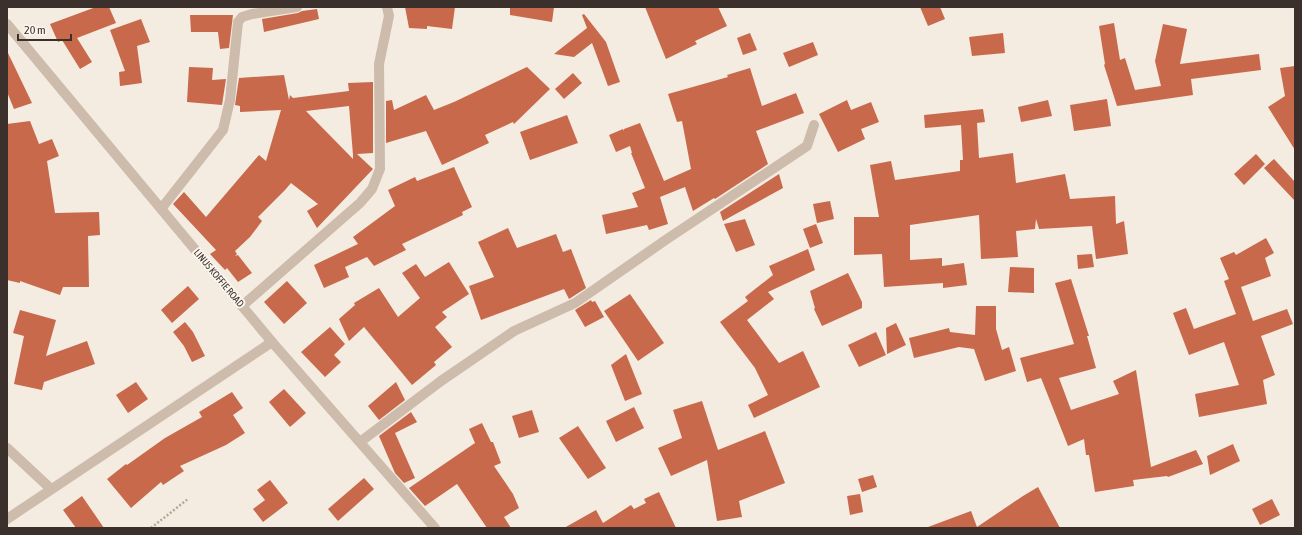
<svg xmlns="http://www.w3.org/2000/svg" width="1302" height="535" font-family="'Asap Condensed',sans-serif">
	<rect width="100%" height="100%" fill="#f4ebe1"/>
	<g fill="#c8694b" fill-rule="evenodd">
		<polygon points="96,7 109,7 116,23 77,38 92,62 80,69 62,40 58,42 50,24"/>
		<polygon points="405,7 455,7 452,29 427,26 427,29 409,28"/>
		<polygon points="510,7 554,7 552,22 510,15"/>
		<polygon points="645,7 718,7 727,26 695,41 697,44 666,59"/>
		<polygon points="920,7 940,7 945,19 928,26"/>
		<polygon points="317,9 319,19 264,32 262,19 298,13 302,11"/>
		<polygon points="584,14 606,42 620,82 608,86 592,43 574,57 554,54 587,28 582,15"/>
		<polygon points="190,15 233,15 229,48 220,49 218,32 191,32"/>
		<polygon points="141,19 150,42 137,46 142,83 120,86 119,72 125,71 110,30"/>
		<polygon points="1114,23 1120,60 1125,58 1135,90 1161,86 1155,61 1163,24 1187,29 1180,64 1259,54 1261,70 1191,79 1193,95 1117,106 1104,65 1105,64 1099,26"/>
		<polygon points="750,33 757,50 743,55 737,38"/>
		<polygon points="1003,33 1005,53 972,56 969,37"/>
		<polygon points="813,42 818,55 789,67 783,53"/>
		<polygon points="7,51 32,103 14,109 7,92"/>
		<polygon points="1295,66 1295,110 1294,110 1295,112 1295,150 1268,107 1285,96 1280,68"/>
		<polygon points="189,67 213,68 212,80 226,79 222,105 187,102"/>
		<polygon points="527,67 550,89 514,124 513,122 485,135 489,143 442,165 426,131 386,143 386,101 392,100 394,110 426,95 434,110 454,102"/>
		<polygon points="750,68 762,106 796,93 804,113 756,131 768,164 715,199 714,198 693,211 685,187 660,197 668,224 649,230 647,225 606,234 602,215 638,207 632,193 645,188 631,153 632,153 630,146 616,152 609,135 623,129 624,131 624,129 640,123 664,181 691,169 682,121 677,122 668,94 728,77 727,75"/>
		<polygon points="573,73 582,83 564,99 555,89"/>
		<path d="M284,75L289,100L290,95L293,98L349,91L348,83L373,82V153L357,154L373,169L317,228L307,211L318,204L291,183L285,190L258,217L262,221L250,237L235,251L237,254L235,256L238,255L252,273L238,282L227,268L225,270L210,254L216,250L173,204L184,192L206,217L259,155L266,161L281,110L240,112V106L235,105L239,78ZM349,106L353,155V159L306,111Z"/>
		<polygon points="1107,99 1111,126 1074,131 1070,105"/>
		<polygon points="847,100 851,110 871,102 879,122 861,129 865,139 838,152 819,114"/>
		<polygon points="1048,100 1052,116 1021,122 1018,107"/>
		<polygon points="983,109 985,122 977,123 979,158 1013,153 1016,183 1065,174 1070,199 1115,196 1116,224 1124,221 1128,254 1096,259 1092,226 1039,229 1036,219 1035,229 1016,231 1018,257 981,259 979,215 910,225 910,260 942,258 942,266 964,263 967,285 943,288 943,283 884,287 882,254 854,255 854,217 879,217 870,165 891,161 895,180 960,171 960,160 963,160 961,125 925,128 924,115"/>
		<polygon points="567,115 578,143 530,160 520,132"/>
		<polygon points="30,121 39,144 52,139 59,156 47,161 55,213 99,212 100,235 88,236 89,287 63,287 60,295 20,281 20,283 7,280 7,124"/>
		<polygon points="1256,154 1265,164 1244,185 1234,174"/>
		<polygon points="1274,159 1295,182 1295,201 1264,168"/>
		<polygon points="454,167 472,207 462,212 463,215 402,244 406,250 374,266 367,257 345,267 349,277 324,288 314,265 358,244 353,237 395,206 388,190 415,177 417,181"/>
		<polygon points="779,174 783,188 723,221 720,212"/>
		<polygon points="830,201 834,219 817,223 813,204"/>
		<polygon points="745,219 755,245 736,252 724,224"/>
		<polygon points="816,224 823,243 810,248 803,229"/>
		<polygon points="508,228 517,248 556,234 563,252 571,249 586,288 569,299 564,289 481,320 469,286 494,277 478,242"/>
		<polygon points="1266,238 1274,253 1265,258 1271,276 1241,287 1253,321 1287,309 1293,324 1261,336 1275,375 1263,380 1267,404 1199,417 1195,394 1239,385 1224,342 1189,355 1173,313 1186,308 1194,329 1236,314 1224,281 1229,279 1220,258 1234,252 1236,255"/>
		<polygon points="808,249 815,270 768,292 774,299 747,320 779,363 803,351 820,387 754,418 748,405 768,395 755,368 720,322 748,301 745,297 773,275 769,266"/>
		<polygon points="1092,254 1094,267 1078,269 1077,255"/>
		<polygon points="449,262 469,294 442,312 447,317 435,327 452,347 434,362 436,365 412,385 364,327 349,341 339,319 355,305 354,303 379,288 398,317 420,298 402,273 416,264 425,277"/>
		<polygon points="1010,267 1034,268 1034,293 1008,292"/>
		<polygon points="848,273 862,302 862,308 822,326 814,309 815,308 810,291"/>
		<polygon points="1071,279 1089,336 1087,336 1096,368 1059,378 1071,410 1119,394 1113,381 1136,370 1151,467 1196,450 1203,464 1168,477 1167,476 1133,480 1134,486 1095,492 1089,455 1086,455 1084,439 1068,446 1041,378 1027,382 1020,358 1074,344 1055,283"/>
		<polygon points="287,281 307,303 284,324 264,302"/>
		<polygon points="188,286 199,299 172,323 161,310"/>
		<polygon points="630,294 664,343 638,361 604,311"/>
		<polygon points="591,300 592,302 595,301 604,317 585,327 575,310"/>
		<polygon points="976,306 996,306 996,329 1002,350 1009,347 1016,371 985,381 974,349 959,347 914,358 909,338 949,328 950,332 975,335"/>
		<polygon points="20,310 56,320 46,356 87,341 95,364 44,382 42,390 14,384 24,336 13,333"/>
		<polygon points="185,322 193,332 205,356 192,362 184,346 173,332"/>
		<polygon points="896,323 906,345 887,354 886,328"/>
		<polygon points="330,327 345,344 334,355 341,362 325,377 301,352"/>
		<polygon points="876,332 886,355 859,367 848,345"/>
		<polygon points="626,354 642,394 625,401 611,365"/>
		<polygon points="136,382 148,399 128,413 116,395"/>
		<polygon points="396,382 405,400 379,420 368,406"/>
		<polygon points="284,389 306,413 290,427 269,402"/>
		<polygon points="232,392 243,408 233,415 245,433 226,445 180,466 184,471 163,485 161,482 131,508 107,479 126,464 127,465 165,438 202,417 199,412"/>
		<polygon points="702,401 718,450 765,431 785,483 739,501 742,517 717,521 707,460 671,476 658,448 682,438 673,410"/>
		<polygon points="634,407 644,428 616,442 606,421"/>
		<polygon points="532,410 539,432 519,438 512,416"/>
		<polygon points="411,412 417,422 395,433 415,478 404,483 395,473 379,436"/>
		<polygon points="482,423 491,442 493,442 501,463 494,466 513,494 519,508 504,517 511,528 487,528 457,484 425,506 409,488 475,443 469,429"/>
		<polygon points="578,426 606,468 588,479 559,438"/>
		<polygon points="1233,444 1240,461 1210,475 1207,456"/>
		<polygon points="873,475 877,487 862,492 858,479"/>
		<polygon points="364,478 374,489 338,521 328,509"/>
		<polygon points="270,480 288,503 263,522 253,509 265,500 257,490"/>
		<polygon points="1038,487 1060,528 928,528 928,527 971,511 977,527 1023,496"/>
		<polygon points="659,492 676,528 564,528 596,510 603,523 631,505 634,509 646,503 644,499"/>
		<polygon points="860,494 863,512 850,515 847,496"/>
		<polygon points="82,496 104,528 76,528 63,510"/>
		<polygon points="1272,499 1280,515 1260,525 1252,509"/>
	</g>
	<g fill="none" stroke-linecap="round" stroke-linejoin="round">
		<polyline stroke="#b9a596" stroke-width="2.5" stroke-dasharray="2 2" stroke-linecap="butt" points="151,528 188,499"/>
		<g stroke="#cdbbac" stroke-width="10">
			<polyline points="7,24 272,342 435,528"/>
			<polyline points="161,209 223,130 230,100 238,22 242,17 252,14 297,7"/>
			<polyline points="242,306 360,203 372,189 380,169 379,64 389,16 387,7"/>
			<polyline points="360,442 441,381 514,331 575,303 667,239 807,146 814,125"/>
			<polyline points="7,448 51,489"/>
			<polyline points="7,519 272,342"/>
		</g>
	</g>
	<g text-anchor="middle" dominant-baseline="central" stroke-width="4" stroke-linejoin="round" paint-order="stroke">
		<g font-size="10" fill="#3b302b" stroke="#fbf5ee">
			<text transform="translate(219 278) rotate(50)">LINUS KOFFIE ROAD</text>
		</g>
	</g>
	<rect width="1302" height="535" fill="none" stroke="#3b302b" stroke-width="16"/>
	<path d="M18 34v6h53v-6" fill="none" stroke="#3b302b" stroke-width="2"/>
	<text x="24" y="34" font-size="12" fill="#3b302b" stroke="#fbf5ee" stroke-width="3" paint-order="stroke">20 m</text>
</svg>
